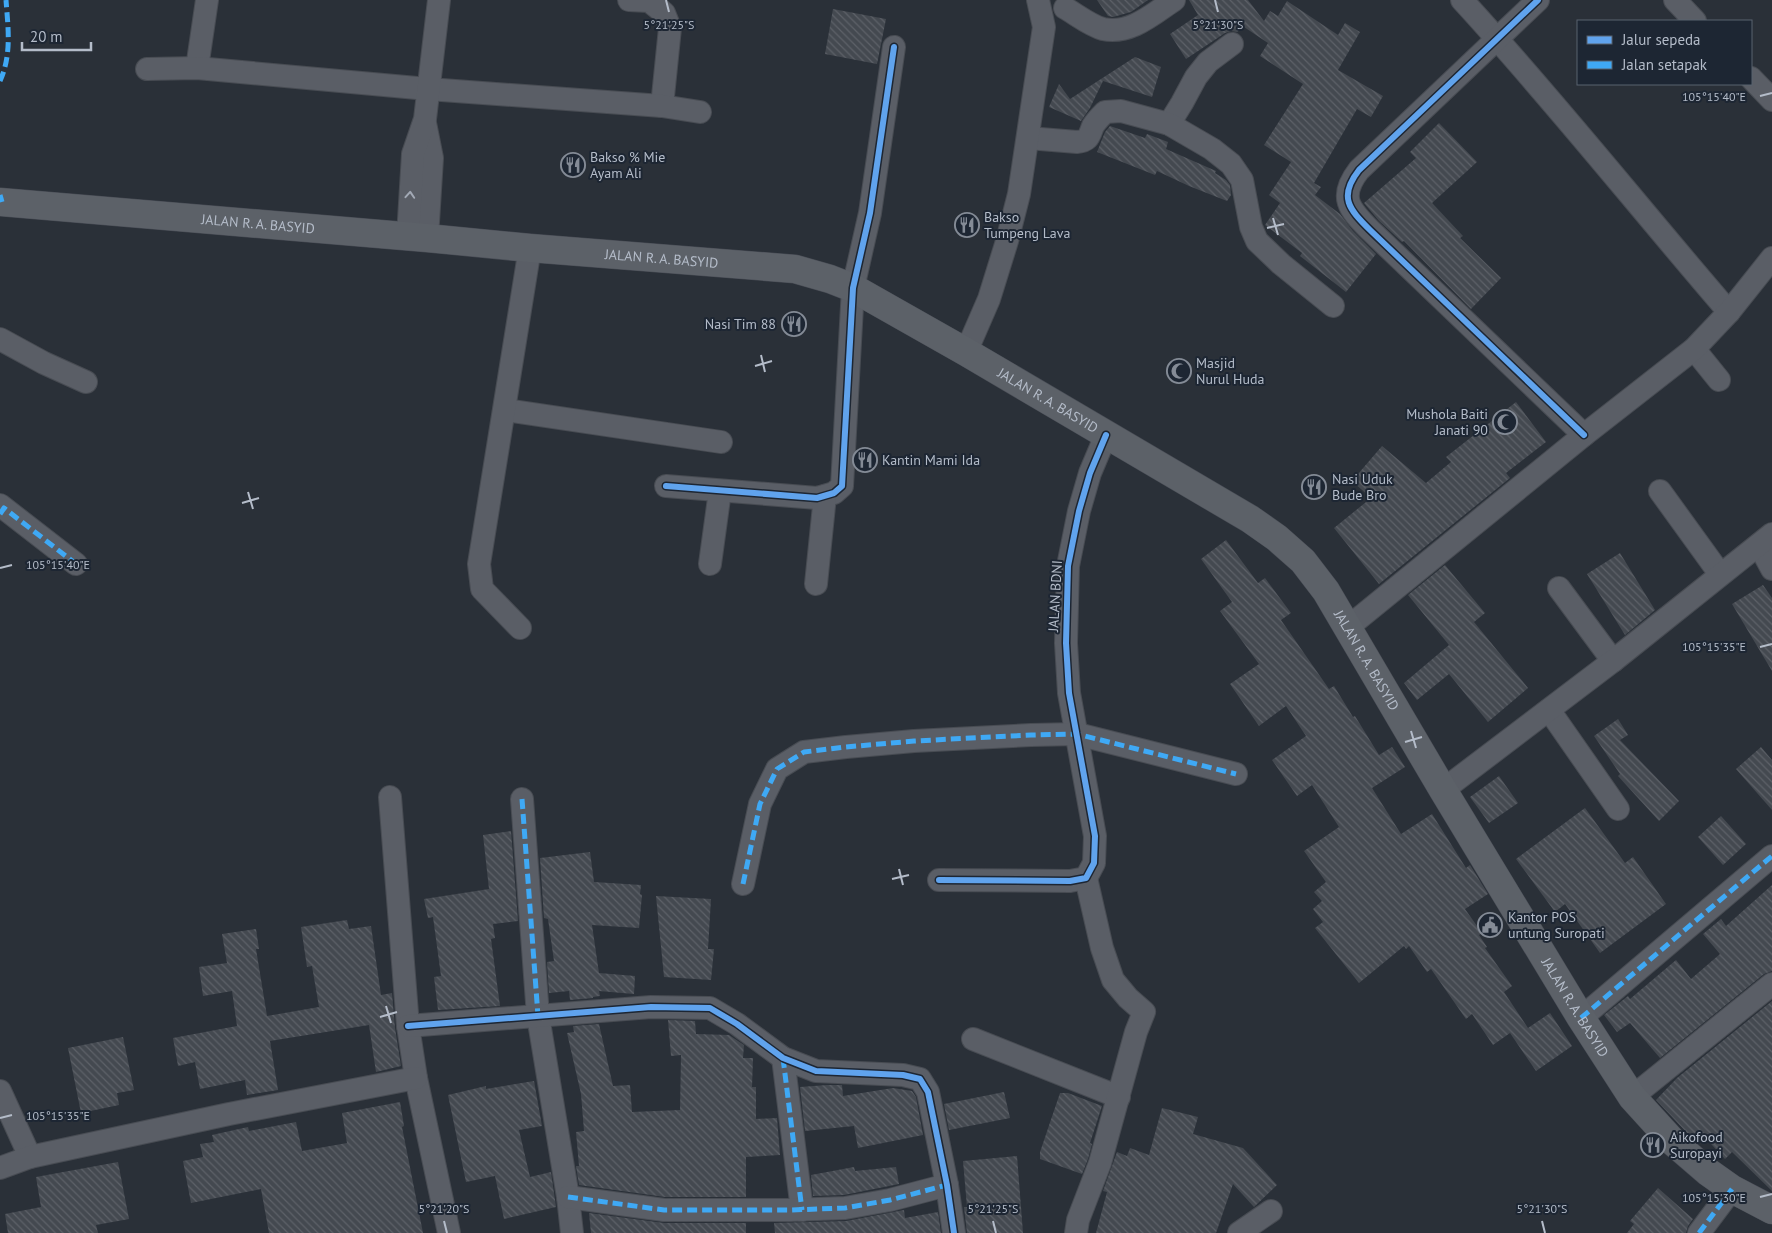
<svg xmlns="http://www.w3.org/2000/svg" width="1772" height="1233" font-family="'PT Sans',sans-serif">
	<defs>
		<pattern id="building-back-hatch" width="6" height="6" patternUnits="userSpaceOnUse" patternTransform="scale(1.25)"><rect width="6" height="6" fill="#444950"/><path d="M-1 5l2 2M0 0l6 6M5-1l2 2" fill="none" stroke="#5d6168"/></pattern>
	</defs>
	<rect width="100%" height="100%" fill="#2a3038"/>
	<g fill="url(#building-back-hatch)">
		<polygon points="1097,0 1148,0 1131,12 1113,17 1108,16"/>
		<polygon points="1189,0 1248,0 1264,21 1270,11 1278,16 1287,1 1338,35 1345,23 1360,32 1338,70 1383,96 1371,117 1357,109 1314,183 1321,187 1315,195 1340,214 1353,231 1376,254 1346,292 1300,256 1302,253 1265,225 1280,203 1269,195 1291,162 1264,145 1303,84 1260,56 1268,43 1244,27 1237,32 1231,31 1225,33 1186,59 1170,34 1198,15"/>
		<polygon points="833,9 886,19 877,64 825,54"/>
		<polygon points="1135,57 1161,67 1152,97 1103,81 1090,108 1081,121 1049,107 1059,84 1070,99"/>
		<polygon points="1439,123 1477,162 1432,203 1463,236 1460,238 1501,278 1471,309 1404,241 1402,242 1379,221 1364,203 1416,158 1410,152"/>
		<polygon points="1110,126 1145,138 1147,134 1168,142 1166,149 1216,171 1215,173 1226,180 1230,185 1231,195 1227,201 1189,186 1157,171 1155,175 1097,152 1105,132"/>
		<polygon points="1516,402 1546,442 1506,473 1510,478 1379,584 1334,528 1371,498 1352,481 1382,446 1426,483 1451,462 1446,457"/>
		<polygon points="1226,540 1258,583 1265,578 1291,613 1281,620 1329,689 1334,686 1353,717 1355,716 1379,755 1392,747 1405,767 1372,788 1401,834 1432,814 1466,868 1470,865 1488,894 1465,909 1482,933 1479,935 1487,947 1485,948 1512,986 1504,992 1528,1028 1550,1013 1572,1046 1536,1071 1510,1033 1493,1045 1472,1014 1466,1019 1431,969 1427,972 1409,946 1406,949 1404,946 1359,983 1315,928 1323,922 1313,909 1322,901 1314,892 1326,882 1304,851 1339,827 1312,785 1297,796 1272,760 1306,736 1286,706 1259,726 1230,684 1259,664 1220,611 1232,602 1201,559"/>
		<polygon points="1620,553 1655,610 1625,635 1587,574"/>
		<polygon points="1445,565 1485,613 1474,622 1528,688 1488,722 1449,674 1417,700 1404,683 1449,645 1408,595"/>
		<polygon points="1763,585 1772,598 1772,671 1732,604"/>
		<polygon points="1618,719 1628,735 1620,740 1679,801 1659,821 1618,776 1620,774 1594,736"/>
		<polygon points="1761,747 1772,760 1772,810 1736,769"/>
		<polygon points="1499,776 1518,803 1489,823 1470,797"/>
		<polygon points="1585,808 1625,863 1633,857 1666,904 1600,953 1565,904 1555,912 1516,859"/>
		<polygon points="1721,816 1746,844 1723,865 1698,837"/>
		<polygon points="511,831 518,921 493,924 495,938 491,939 500,1006 438,1010 434,977 441,976 433,917 428,918 424,899 489,889 483,835"/>
		<polygon points="590,852 594,882 641,885 640,894 642,895 639,928 592,925 599,973 635,976 634,994 599,991 600,996 593,997 593,998 570,1000 569,991 549,993 547,962 554,961 548,919 544,918 540,858"/>
		<polygon points="1772,885 1772,971 1764,974 1660,1058 1630,1023 1617,1032 1604,1015 1628,996 1630,999 1676,960 1691,979 1720,954 1703,934 1721,919 1726,926"/>
		<polygon points="656,896 711,899 708,949 714,949 711,980 664,977"/>
		<polygon points="347,920 349,929 371,926 381,995 392,993 395,1028 401,1066 376,1072 369,1025 270,1041 278,1090 247,1095 245,1080 200,1089 195,1062 178,1066 173,1038 237,1026 232,991 203,996 199,967 227,963 222,934 256,929 259,949 256,949 267,1016 319,1007 312,966 307,967 301,927"/>
		<polygon points="1772,1001 1772,1191 1732,1152 1725,1159 1699,1131 1692,1138 1656,1100 1677,1078"/>
		<polygon points="668,1020 695,1021 696,1034 729,1035 744,1045 743,1058 753,1058 752,1087 756,1087 756,1119 777,1118 780,1155 746,1157 746,1197 665,1197 579,1185 576,1166 579,1166 576,1132 584,1131 581,1094 567,1033 574,1032 573,1026 599,1024 613,1086 630,1085 632,1112 680,1110 681,1055 671,1056"/>
		<polygon points="123,1037 134,1090 117,1093 119,1105 81,1113 68,1048"/>
		<polygon points="534,1081 542,1126 519,1130 530,1177 551,1172 556,1207 504,1219 495,1176 466,1182 448,1095 486,1086 486,1089"/>
		<polygon points="827,1085 842,1085 843,1096 893,1088 912,1091 916,1097 923,1135 858,1148 854,1126 805,1131 800,1087"/>
		<polygon points="1004,1092 1010,1118 949,1130 944,1104"/>
		<polygon points="1060,1093 1068,1093 1102,1106 1090,1143 1092,1144 1088,1159 1082,1174 1040,1159 1040,1152"/>
		<polygon points="400,1102 404,1126 402,1127 423,1233 269,1233 261,1189 191,1203 183,1161 203,1157 200,1144 214,1142 212,1135 248,1127 249,1131 296,1122 302,1151 347,1143 342,1113"/>
		<polygon points="1162,1108 1198,1117 1193,1134 1243,1148 1277,1185 1254,1207 1233,1184 1216,1233 1096,1233 1107,1192 1103,1191 1117,1152 1127,1156 1130,1148 1149,1155"/>
		<polygon points="1017,1156 1023,1233 967,1233 964,1207 967,1207 963,1161"/>
		<polygon points="118,1162 129,1219 96,1225 98,1233 8,1233 5,1214 41,1207 36,1177"/>
		<polygon points="854,1167 855,1171 896,1167 899,1184 844,1195 813,1196 811,1175"/>
		<polygon points="1658,1188 1693,1219 1688,1226 1686,1233 1627,1233 1634,1224 1630,1221"/>
		<polygon points="904,1210 905,1218 938,1212 941,1233 775,1233 774,1223 846,1221"/>
		<polygon points="589,1213 664,1223 746,1223 746,1233 591,1233"/>
	</g>
	<g fill="none" stroke-linecap="round" stroke-linejoin="round">
		<defs>
			<g id="minor">
				<polyline points="629,0 649,1 664,13 670,28 662,106"/>
				<path d="M1462,0C1554,100 1640,209 1729,312"/>
				<path d="M1538,0L1359,170C1338,197 1349,209 1370,230L1584,435"/>
				<polyline points="1675,0 1695,21"/>
				<path d="M1065,8C1077,15 1091,26 1103,29C1130,35 1153,14 1174,0"/>
				<polyline points="197,68 207,0"/>
				<polyline points="147,69 197,68 428,89 662,106 700,112"/>
				<polyline points="1751,78 1772,100"/>
				<polyline points="425,123 432,158 427,238"/>
				<polyline points="1169,124 1182,103 1196,77 1208,62 1232,44"/>
				<path d="M1028,138L1077,142C1089,141 1089,136 1093,126C1096,121 1101,116 1105,112L1121,111L1169,124L1212,149L1231,164L1242,180L1251,227L1257,241L1281,264L1333,306"/>
				<polyline points="408,236 413,154 425,119 439,0"/>
				<polyline points="0,339 44,363 86,382"/>
				<polyline points="1694,349 1719,380"/>
				<polyline points="966,352 989,299 1007,241 1019,194 1044,27 1038,0"/>
				<polyline points="505,410 721,442"/>
				<polyline points="666,486 817,498 834,493 842,486 853,288 870,213 894,47"/>
				<polyline points="1660,491 1720,574"/>
				<polyline points="0,505 76,564"/>
				<polyline points="1759,545 1772,569"/>
				<polyline points="710,564 720,491"/>
				<polyline points="816,584 825,496"/>
				<polyline points="1559,588 1613,661"/>
				<polyline points="520,628 482,589 479,564 530,248"/>
				<polyline points="1347,628 1584,435 1694,349 1729,312 1772,258"/>
				<polyline points="1549,710 1618,809"/>
				<polyline points="1443,790 1613,661 1772,534"/>
				<polyline points="390,797 408,1026 416,1078 449,1233"/>
				<polyline points="522,799 538,1016 568,1197 572,1233"/>
				<polyline points="939,880 1070,881 1086,878 1094,863 1095,836 1069,693 1066,643 1068,566 1079,511 1090,473 1106,435"/>
				<polyline points="743,884 760,804 777,769 804,752 846,747 914,741 1031,735 1077,734 1236,774"/>
				<polyline points="1581,1018 1772,856"/>
				<polyline points="408,1026 651,1007 710,1008 737,1024 783,1058 816,1071 903,1075 920,1079 928,1092 947,1185 954,1233"/>
				<polyline points="973,1039 1119,1097"/>
				<polyline points="783,1058 802,1210"/>
				<polyline points="0,1091 30,1157"/>
				<polyline points="1632,1097 1772,984"/>
				<polyline points="0,1168 30,1157 229,1114 416,1078"/>
				<polyline points="568,1197 664,1210 790,1210 845,1208 890,1200 947,1185"/>
				<polyline points="1076,1233 1078,1220 1100,1163 1136,1032 1144,1012 1128,998 1113,980 1102,948 1086,878"/>
				<polyline points="1239,1233 1271,1211"/>
				<polyline points="1699,1233 1732,1189"/>
			</g>
			<g id="major">
				<path id="s1" d="M0,202L427,238L530,248L795,269L830,279L853,288L966,352L1250,519L1277,538L1303,561L1326,591L1443,790L1581,1018L1632,1097L1672,1141L1708,1172L1732,1189L1772,1210"/>
			</g>
		</defs>
		<use href="#minor" stroke="#484c53" stroke-width="24"/>
		<use href="#major" stroke="#484c55" stroke-width="29"/>
		<use href="#minor" stroke="#5a5e66" stroke-width="22"/>
		<use href="#major" stroke="#5c6168" stroke-width="28"/>
		<g stroke="#3fa9f5" stroke-width="5" stroke-dasharray="10 5" stroke-linecap="butt">
			<path d="M0,81C12,54 8,28 6,0"/>
			<polyline points="0,195 2,202"/>
			<polyline points="0,514 4,508 76,564"/>
			<polyline points="522,799 538,1016"/>
			<polyline points="743,884 760,804 777,769 804,752 846,747 914,741 1031,735 1077,734 1236,774"/>
			<polyline points="1581,1018 1772,856"/>
			<polyline points="783,1058 802,1210"/>
			<polyline points="568,1197 664,1210 790,1210 845,1208 890,1200 947,1185"/>
			<polyline points="1699,1233 1732,1189"/>
		</g>
		<defs>
			<g id="cycleway">
				<path d="M1538,0L1359,170C1338,197 1349,209 1370,230L1584,435"/>
				<polyline points="666,486 817,498 834,493 842,486 853,288 870,213 894,47"/>
				<polyline points="939,880 1070,881 1086,878 1094,863 1095,836 1069,693 1066,643 1068,566 1079,511 1090,473 1106,435"/>
				<polyline points="408,1026 651,1007 710,1008 737,1024 783,1058 816,1071 903,1075 920,1079 928,1092 947,1185 954,1233"/>
			</g>
		</defs>
		<use href="#cycleway" stroke="#1d2633" stroke-width="9"/>
		<use href="#cycleway" stroke="#60a3ed" stroke-width="6"/>
	</g>
	<defs><path id="oneway-chevron" d="M-2-3.5L2.5 0L-2 3.5" fill="none" stroke-width="1.6" stroke-linecap="round" stroke-linejoin="round" transform="scale(1.25)"/></defs>
	<use stroke="#a2a9b5" href="#oneway-chevron" transform="translate(410 195) rotate(-86)"/>
	<path fill="none" stroke="#b4bcc9" stroke-width="2" d="M666,0L669,12M1215,0L1218,12M1760,96L1772,93M1273,218L1278,235M1267,228L1284,224M761,355L765,372M755,366L772,361M248,492L253,509M242,503L259,498M0,568L12,565M1760,647L1772,644M1411,731L1416,748M1405,742L1422,737M899,869L903,885M892,879L909,875M386,1006L391,1023M380,1017L397,1012M0,1118L12,1115M1760,1197L1772,1194M444,1221L447,1233M993,1221L996,1233M1542,1221L1545,1233"/>
	<defs>
		<symbol id="restaurant-ring" viewBox="-11 -11 22 22"><circle r="9.5" fill="#1d2633" stroke="#848b96" stroke-width="1.5"/><path d="M-5-6h1v4h1v-4h1v4h1v-4h1v5L-1.5 .5V6h-2V.5L-5-1ZM5-6V6H3V1.5H1.5Q1.5-4 5-6Z" fill="#848b96"/></symbol>
		<symbol id="mosque-ring" viewBox="-11 -11 22 22"><circle r="9.5" fill="#1d2633" stroke="#848b96" stroke-width="1.5"/><path d="M3.5-4.9A6 6 0 1 0 3.5 4.9A5 5 0 1 1 3.5-4.9Z" fill="#848b96"/></symbol>
		<symbol id="civic-ring" viewBox="-11 -11 22 22"><circle r="9.5" fill="#1d2633" stroke="#848b96" stroke-width="1.5"/><path d="M-.6-6.5H3V-4.5H.6V-3L4-1V1h2V6H-6V1h2V-1L-.6-3ZM-1.2 2.5V6h2.4V2.5Z" fill="#848b96"/></symbol>
	</defs>
	<g fill-rule="evenodd">
		<use href="#restaurant-ring" x="559" y="151" width="28" height="28"/>
		<use href="#restaurant-ring" x="953" y="211" width="28" height="28"/>
		<use href="#restaurant-ring" x="780" y="310" width="28" height="28"/>
		<use href="#mosque-ring" x="1165" y="357" width="28" height="28"/>
		<use href="#mosque-ring" x="1491" y="408" width="28" height="28"/>
		<use href="#restaurant-ring" x="851" y="446" width="28" height="28"/>
		<use href="#restaurant-ring" x="1300" y="473" width="28" height="28"/>
		<use href="#civic-ring" x="1476" y="911" width="28" height="28"/>
		<use href="#restaurant-ring" x="1639" y="1131" width="28" height="28"/>
	</g>
	<g text-anchor="middle" dominant-baseline="central" stroke-width="4" stroke-linejoin="round" paint-order="stroke">
		<g font-size="14" fill="#b4bcc9" stroke="#1d2633" text-anchor="start">
			<text x="590" y="157">Bakso % Mie<tspan x="590" dy="16">Ayam Ali</tspan></text>
			<text x="984" y="217">Bakso<tspan x="984" dy="16">Tumpeng Lava</tspan></text>
			<text x="776" y="324" text-anchor="end">Nasi Tim 88</text>
			<text x="1196" y="363">Masjid<tspan x="1196" dy="16">Nurul Huda</tspan></text>
			<text x="1488" y="414" text-anchor="end">Mushola Baiti<tspan x="1488" dy="16">Janati 90</tspan></text>
			<text x="882" y="460">Kantin Mami Ida</text>
			<text x="1332" y="479">Nasi Uduk<tspan x="1332" dy="16">Bude Bro</tspan></text>
			<text x="1508" y="917">Kantor POS<tspan x="1508" dy="16">untung Suropati</tspan></text>
			<text x="1670" y="1137">Aikofood<tspan x="1670" dy="16">Suropayi</tspan></text>
		</g>
		<g font-size="14" fill="#b4bcc9" stroke="#1d2633">
			<text stroke="none"><textPath href="#s1" startOffset="259">JALAN R. A. BASYID</textPath></text>
			<text stroke="none"><textPath href="#s1" startOffset="664">JALAN R. A. BASYID</textPath></text>
			<text stroke="none"><textPath href="#s1" startOffset="1084">JALAN R. A. BASYID</textPath></text>
			<text transform="translate(1055 596) rotate(-87)">JALAN BDNI</text>
			<text stroke="none"><textPath href="#s1" startOffset="1504">JALAN R. A. BASYID</textPath></text>
			<text stroke="none"><textPath href="#s1" startOffset="1909">JALAN R. A. BASYID</textPath></text>
		</g>
	</g>
	<g font-size="12" text-anchor="middle" fill="#b4bcc9" stroke="#1d2633" stroke-width="4" stroke-linejoin="round" paint-order="stroke">
		<text x="669" y="29">5°21'25"S</text>
		<text x="1218" y="29">5°21'30"S</text>
		<text x="1714" y="101">105°15'40"E</text>
		<text x="58" y="569">105°15'40"E</text>
		<text x="1714" y="651">105°15'35"E</text>
		<text x="58" y="1120">105°15'35"E</text>
		<text x="1714" y="1202">105°15'30"E</text>
		<text x="444" y="1213">5°21'20"S</text>
		<text x="993" y="1213">5°21'25"S</text>
		<text x="1542" y="1213">5°21'30"S</text>
	</g>
	<rect x="1577" y="20" width="175" height="65" fill="#1d2633" stroke="#59626f"/>
	<rect x="1587" y="36" width="25" height="8" fill="#60a3ed" stroke="#59626f"/>
	<text x="1622" y="45" font-size="15" fill="#b4bcc9">Jalur sepeda</text>
	<rect x="1587" y="61" width="25" height="8" fill="#3fa9f5" stroke="#59626f"/>
	<text x="1622" y="70" font-size="15" fill="#b4bcc9">Jalan setapak</text>
	<path d="M22 42v8h69v-8" fill="none" stroke="#b4bcc9" stroke-width="2.5"/>
	<text x="30" y="42" font-size="15" fill="#b4bcc9" stroke="#1d2633" stroke-width="4" paint-order="stroke">20 m</text>
</svg>
